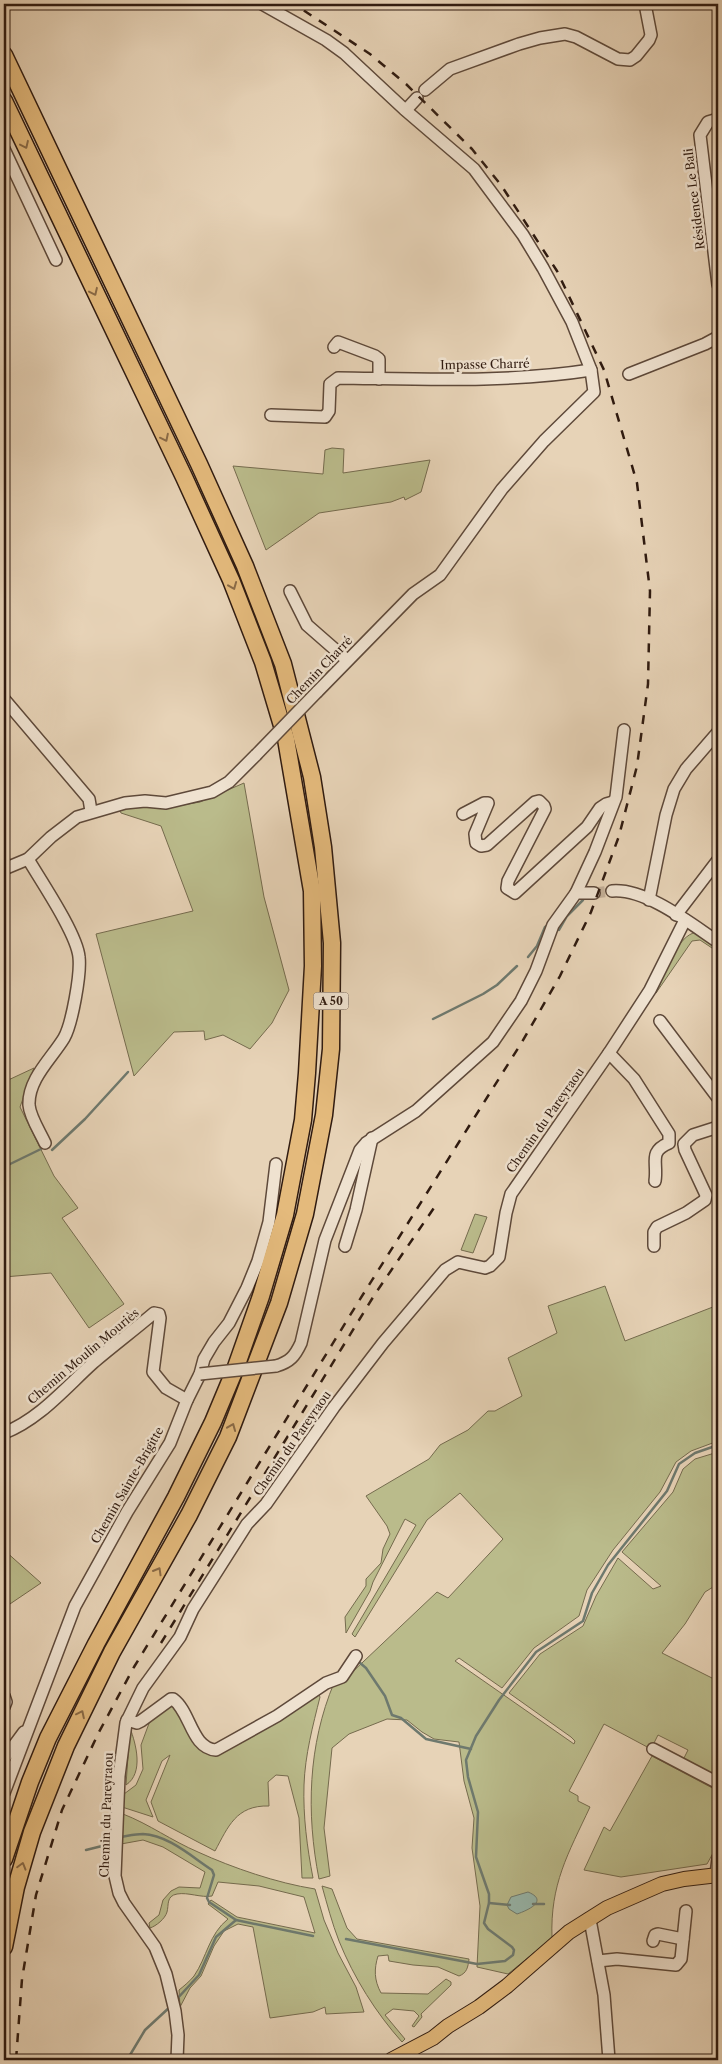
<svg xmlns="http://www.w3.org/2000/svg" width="722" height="2064" font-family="'Libre Caslon Text',serif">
	<rect width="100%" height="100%" fill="#e7d3b7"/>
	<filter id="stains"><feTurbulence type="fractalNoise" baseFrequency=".004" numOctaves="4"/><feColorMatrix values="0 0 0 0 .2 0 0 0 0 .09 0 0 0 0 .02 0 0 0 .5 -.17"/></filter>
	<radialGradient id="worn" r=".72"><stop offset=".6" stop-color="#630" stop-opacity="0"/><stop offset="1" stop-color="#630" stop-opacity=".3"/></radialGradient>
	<g fill="#babb8b" stroke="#756b4e">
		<polygon points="332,448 344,449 343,473 430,460 421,492 405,500 404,497 391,502 319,513 266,550 233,466 323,474 325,450"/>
		<polygon points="244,783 264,897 289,990 272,1023 250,1049 223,1035 205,1040 204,1031 174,1032 134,1076 96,934 193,911 161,826 121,813 119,809 139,806 176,806 200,802"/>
		<path d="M697,932L718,945V952L700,940L692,941L656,993C665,975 676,935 697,932Z"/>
		<polygon points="34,1068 20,1107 54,1176 78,1208 62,1218 124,1304 89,1328 51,1273 4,1277 4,1082"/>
		<polygon points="475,1214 487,1217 473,1253 461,1250"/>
		<path d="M605,1286L625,1341L718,1305V1441L691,1451L676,1462L660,1492L613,1550L587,1590L579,1616L534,1648L502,1688L459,1658L455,1661L574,1744L575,1741L571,1737L509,1693L540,1654L583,1626L596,1596L618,1558L653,1589L661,1586L622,1552L673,1492L683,1469L695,1459L718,1452V1584L705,1592L685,1624L662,1653L718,1681V1778L683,1760L688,1750L658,1735L651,1749L604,1724L569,1791L578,1796V1801L590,1807C568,1854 550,1884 552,1938L508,1974L477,1967L480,1906L472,1848L474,1818L464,1781L459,1742L434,1739L422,1732L407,1720L387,1719L349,1734L332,1748L324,1828L330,1876L319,1879C306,1813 308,1745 334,1683L345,1679L437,1592L448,1598L503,1539L460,1493L427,1520L355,1637L352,1634L416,1525L405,1519L373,1582L370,1591L346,1633L345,1617L366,1586V1579L381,1563L383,1549L390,1534L387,1526L366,1496L429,1459L440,1445L468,1430L488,1411H495L522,1396L508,1358L557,1333L548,1306Z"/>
		<polygon points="4,1550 41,1583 4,1608"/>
		<path d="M318,1693L320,1697C313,1725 305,1755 304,1785C303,1816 307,1847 313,1878H302L299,1818L288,1776L276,1775L268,1782L269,1806C236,1805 228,1827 215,1851L158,1821L151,1802L170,1755L162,1761L146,1800L153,1817L122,1807L124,1794L136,1785L143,1769L141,1745L151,1718L171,1702L207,1752Z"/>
		<path d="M130,1728C136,1744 144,1773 126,1785Z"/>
		<polygon points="652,1756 718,1791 718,1844 707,1864 621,1877 584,1870 604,1827 610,1831"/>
		<path d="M123,1814C149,1824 172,1841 198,1852C233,1868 277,1883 315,1889L324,1920L338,1953L356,1987L364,2012L326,2014L325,2007L313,2012L270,2018L253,1927L238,1924L224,1931L214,1946L201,1976L190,1988L180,2007L179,1990C184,1986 190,1981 194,1976C207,1957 209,1934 228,1919L208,1904L211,1900L237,1917L315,1933L304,1897L259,1886L218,1882L212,1896C201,1898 188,1892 177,1894C166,1896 169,1905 167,1912C165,1919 156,1926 150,1928L149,1923L159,1915L163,1900L171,1891L179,1887L200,1888L205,1872L163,1847L143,1840L121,1844Z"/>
		<path d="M322,1886L332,1889L347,1928L357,1939L469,1959C468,1967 467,1973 459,1976L438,1967L413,1965L389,1961L388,1955L378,1956C374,1969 374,1980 381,1993L428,1994L446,1979L451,1982V1985L421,2014L422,2017L414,2027L412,2026L419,2016L414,2011L393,2009L385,2015L405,2039L402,2042C376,2013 354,1978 339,1941C332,1923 327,1904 322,1886Z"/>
	</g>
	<path fill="#97b8ad" stroke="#6e796e" d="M528,1892C550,1901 526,1911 517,1914L509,1909L507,1905L511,1897Z"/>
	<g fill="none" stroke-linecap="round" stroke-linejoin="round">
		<g stroke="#6e796e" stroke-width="2.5">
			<polyline points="559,930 567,916 583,900"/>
			<polyline points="528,957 537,946 545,927 548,925"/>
			<polyline points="433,1019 483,994 497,985 517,966"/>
			<polyline points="52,1150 85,1119 128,1072"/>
			<polyline points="4,1167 41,1149"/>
			<polyline points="359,1662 366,1668 385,1696 392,1715 401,1718 426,1739 471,1749"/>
			<path d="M120,1837C127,1836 136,1834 143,1834C168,1835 192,1857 212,1870L214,1875L207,1898L209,1902L236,1920"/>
			<polyline points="86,1850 102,1846 112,1838"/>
			<polyline points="489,1903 510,1905"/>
			<polyline points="533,1904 544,1904"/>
			<polyline points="346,1939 477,1964 505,1961 513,1955 514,1950 512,1947 488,1929 484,1923 489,1903 489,1894 476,1857 478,1812 468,1777 466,1760 476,1736 499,1700 536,1652 583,1621 592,1593 608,1565 667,1491 679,1464 695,1453 718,1445"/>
			<polyline points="176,2000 199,1975 216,1937 236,1920 313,1936"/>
			<polyline points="127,2060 145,2030 171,2006"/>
		</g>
		<polyline stroke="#c2ae96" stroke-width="11" stroke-dasharray="11 5.5" stroke-linecap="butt" points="594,893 612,891"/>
		<defs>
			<g id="minor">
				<polyline points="262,4 326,40 344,53 404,109 474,169 523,235 543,268 572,322 591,370 594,392 544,441 502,489 440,575 413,594 317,692"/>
				<polyline points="425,90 450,69 519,44 540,38 565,34 576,37 618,59 630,60 636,56 649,40 651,35 645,4"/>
				<polyline points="406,110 417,98"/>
				<polyline points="718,119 708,122 700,135 718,285"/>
				<polyline points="4,149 56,260"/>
				<polyline points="334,347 338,342 375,356 379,359 379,379"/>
				<polyline points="629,374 705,344 718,337"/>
				<path d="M271,415L325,417L329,411L330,384L338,378C422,379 507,383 591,370"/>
				<polyline points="290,591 307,625 347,660"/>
				<polyline points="4,699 89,799 91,811"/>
				<polyline points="463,814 484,803 488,803 475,834 476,843 481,846 487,845 535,802 539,801 544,806 545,809 508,881 507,888 515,893 587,827 600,808 606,804 613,802"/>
				<path d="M28,859C41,881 77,934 79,957C81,974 72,1024 64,1038C52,1058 28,1079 29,1105C30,1117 40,1132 45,1143"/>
				<polyline points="4,869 28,859 51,837 77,817 125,803 145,801 166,803 212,792 229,782 256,755"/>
				<path d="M612,891C646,888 691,924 718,942"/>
				<polyline points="576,893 595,852 616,797 624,730"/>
				<polyline points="649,900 666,815 674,789 686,769 718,732"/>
				<polyline points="676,915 718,860"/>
				<polyline points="660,1021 718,1098"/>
				<path d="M609,1053L634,1079L669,1134V1143C648,1152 658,1162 655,1181"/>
				<polyline points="345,1246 356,1210 372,1138"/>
				<polyline points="654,1246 654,1232 657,1227 686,1213 705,1200 706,1195 685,1150 684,1144 693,1135 718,1127"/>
				<path d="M276,1366C290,1362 295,1356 301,1343L325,1240L360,1150L366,1143L416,1111L493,1042L521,1001L536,971L553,925L576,893H594"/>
				<path d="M4,1433C40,1419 66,1387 94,1362C114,1345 134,1330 154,1313L159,1314L160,1318L153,1372L166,1388L187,1400"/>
				<polyline points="4,1696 6,1702 4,1707"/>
				<path d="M127,1720L137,1723L141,1721L171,1699H173C191,1712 191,1748 216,1750L277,1716L326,1683L342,1677L356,1656"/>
				<polyline points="653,1749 718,1783"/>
				<polyline points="4,1759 24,1732"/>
				<polyline points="4,1793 75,1606 127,1512 170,1443 187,1400 200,1374 204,1359 214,1342 229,1323 247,1288 258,1261 269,1222 276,1164"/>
				<polyline points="716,1875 718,1858"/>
				<polyline points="588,1919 591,1925 604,1995 609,2060"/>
				<polyline points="653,1941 655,1935 658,1934 683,1939"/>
				<polyline points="598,1961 617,1959 676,1965 681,1959 686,1911"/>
				<polyline points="177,2060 178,2035 175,2011 166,1974 155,1947 124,1903 119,1893 115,1876 119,1776 126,1723 143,1688 180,1637 193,1609 247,1524 266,1504 334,1407 383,1343 445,1270 458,1262 485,1268 490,1266 499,1257 506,1213 511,1194 609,1053 650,990 685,920"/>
			</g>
			<polyline id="major" points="391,2060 433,2038 448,2026 479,2007 507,1986 569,1932 607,1908 662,1884 684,1879 718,1875"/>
			<g id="highway">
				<polyline points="4,55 199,464 245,566 283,664 312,777 323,847 332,943 331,1049 324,1115 305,1214 279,1303 228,1437 189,1515 112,1652 66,1746 32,1832 16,1887 4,1947"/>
				<polyline points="4,101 184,477 231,580 263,662 286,739 312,891 313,966 307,1073 303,1120 285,1215 261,1296 236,1367 213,1422 176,1497 96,1644 48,1738 30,1782 4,1859"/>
			</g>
		</defs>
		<use href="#minor" stroke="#5e493a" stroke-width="14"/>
		<use href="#major" stroke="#301b10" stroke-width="16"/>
		<use href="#highway" stroke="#301b10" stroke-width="19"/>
		<use href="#minor" stroke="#efe2d0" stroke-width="11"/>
		<use href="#major" stroke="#e4ba7c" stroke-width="14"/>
		<use href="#highway" stroke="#e4ba7c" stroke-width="16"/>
		<g stroke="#301b10" stroke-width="2.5" stroke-dasharray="9 9" stroke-linecap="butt">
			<polyline points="161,1643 375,1294 438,1202"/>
			<polyline points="16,2060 22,1979 36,1895 62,1810 99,1732 134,1667 357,1304 522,1042 560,976 591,912 619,836 637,766 648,684 650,591 637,483 604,370 557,271 501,185 472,149 406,84 370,54 294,4"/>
		</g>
		<defs>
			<g id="minor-bridge">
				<polyline points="256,755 317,692"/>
				<polyline points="200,1374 276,1366"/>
			</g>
		</defs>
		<use href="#minor-bridge" stroke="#5e493a" stroke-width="14" stroke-linecap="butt"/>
		<use href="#minor-bridge" stroke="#efe2d0" stroke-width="11"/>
	</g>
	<defs><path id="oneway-chevron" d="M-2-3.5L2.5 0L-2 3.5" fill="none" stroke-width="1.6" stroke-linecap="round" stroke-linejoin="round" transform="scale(1.25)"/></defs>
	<g stroke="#8a6a46">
		<use href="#oneway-chevron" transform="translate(25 145) rotate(65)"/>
		<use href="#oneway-chevron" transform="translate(94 292) rotate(65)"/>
		<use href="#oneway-chevron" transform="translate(165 438) rotate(64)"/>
		<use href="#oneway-chevron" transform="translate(233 586) rotate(68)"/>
		<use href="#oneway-chevron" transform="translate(232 1427) rotate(-68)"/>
		<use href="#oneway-chevron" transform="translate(158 1571) rotate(-60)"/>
		<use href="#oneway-chevron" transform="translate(81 1714) rotate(-64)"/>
		<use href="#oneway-chevron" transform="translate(22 1866) rotate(-74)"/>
	</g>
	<g text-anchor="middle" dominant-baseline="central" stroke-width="5" stroke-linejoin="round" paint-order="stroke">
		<rect fill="#efe2d0" stroke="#69574a" stroke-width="1" x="313.5" y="992.5" width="35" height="17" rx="4"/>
		<g font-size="11" font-weight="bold" fill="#301b10">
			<text x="331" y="1001">A 50</text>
		</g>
		<g font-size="12" fill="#301b10" stroke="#efe2d0">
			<text transform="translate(694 199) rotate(-97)">Résidence Le Bali</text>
			<text transform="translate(485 364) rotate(-1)">Impasse Charré</text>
			<text transform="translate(319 670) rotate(-46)">Chemin Charré</text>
			<text transform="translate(545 1120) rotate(-55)">Chemin du Pareyraou</text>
			<text transform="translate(83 1356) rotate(-40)">Chemin Moulin Mouriès</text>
			<text transform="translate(292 1443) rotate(-55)">Chemin du Pareyraou</text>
			<text transform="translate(127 1485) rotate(-60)">Chemin Sainte-Brigitte</text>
			<text transform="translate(106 1815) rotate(-88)">Chemin du Pareyraou</text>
		</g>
	</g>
	<rect width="722" height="2064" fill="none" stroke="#e7d3b7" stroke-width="20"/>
	<rect x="5" y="5" width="712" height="2054" fill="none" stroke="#301b10" stroke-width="2.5"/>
	<rect x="10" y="10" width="702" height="2044" fill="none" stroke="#301b10"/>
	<rect width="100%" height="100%" filter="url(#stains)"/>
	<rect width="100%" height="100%" fill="url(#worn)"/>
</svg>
